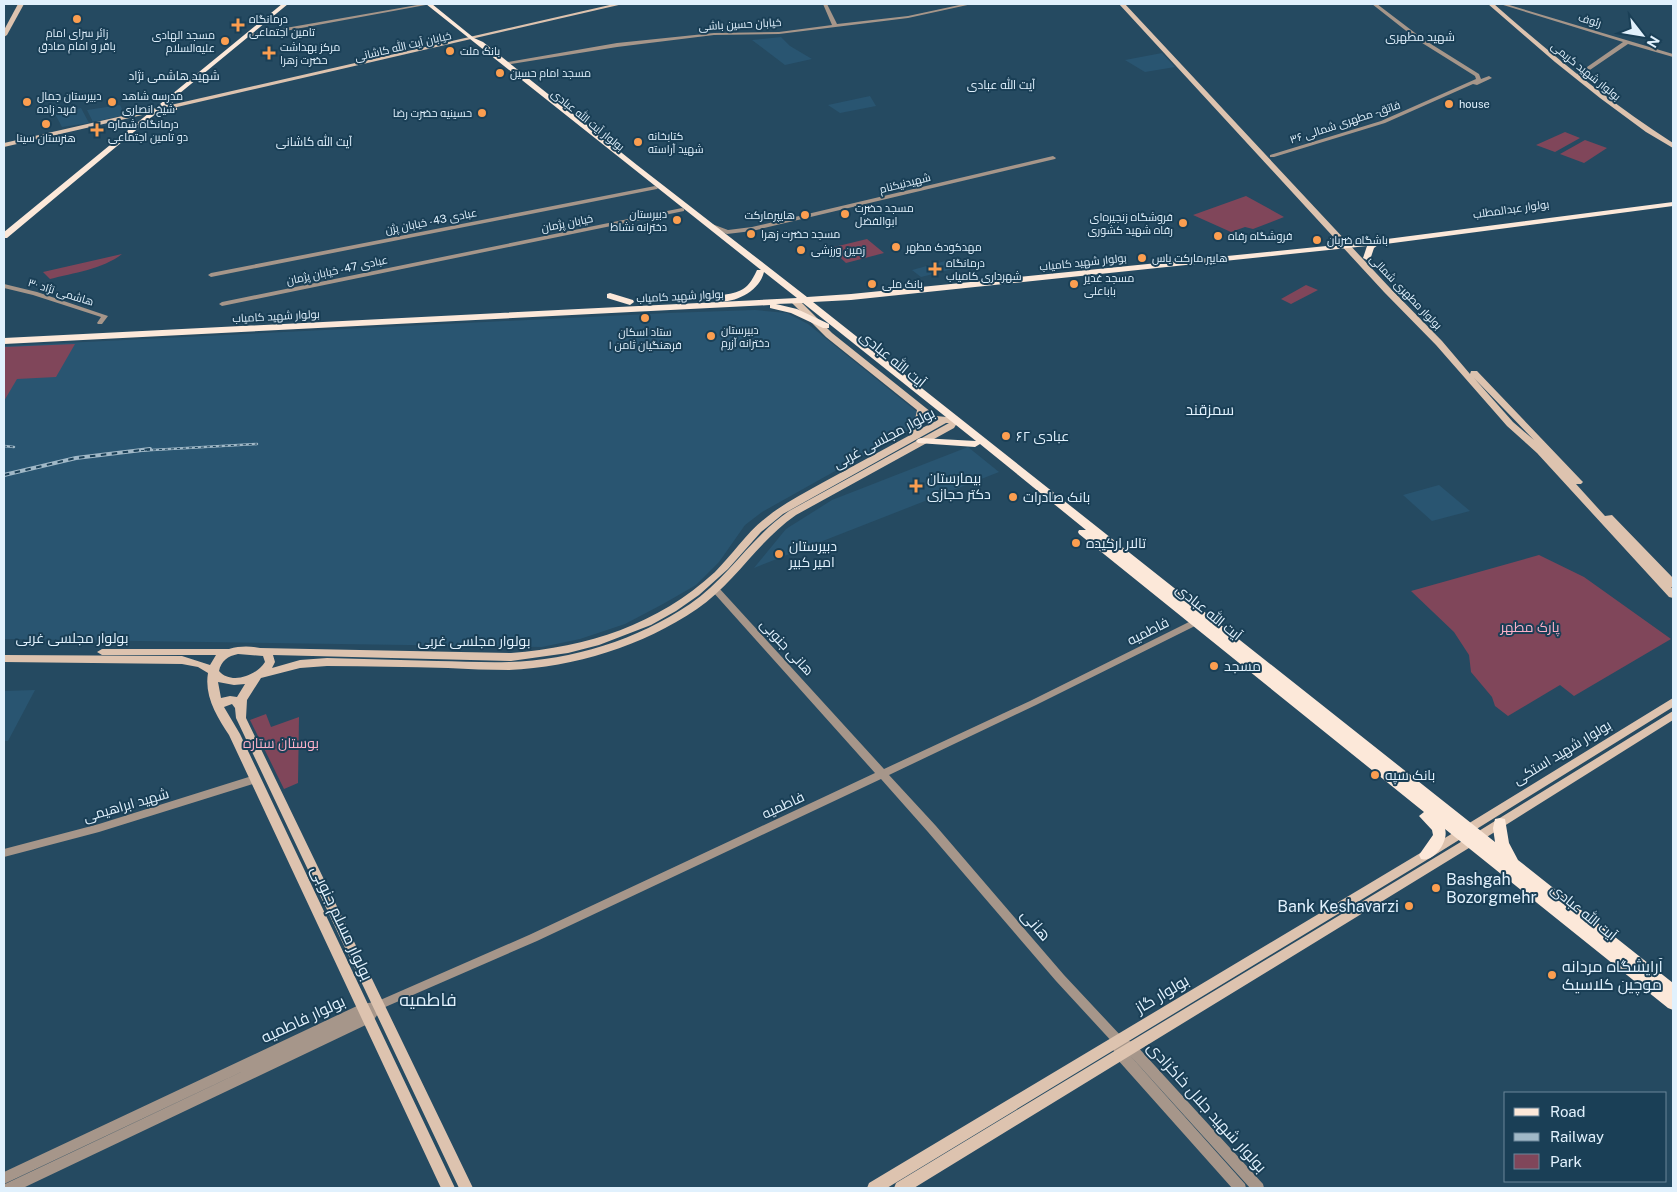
<svg xmlns="http://www.w3.org/2000/svg" width="1677" height="1192" font-family="'Public Sans',Cairo,sans-serif">
	<rect width="100%" height="100%" fill="#254a61"/>
	<g fill="#295571">
		<polygon points="781,37 790,46 812,59 785,65 752,40"/>
		<polygon points="1162,53 1175,67 1145,72 1125,60"/>
		<polygon points="870,96 876,106 840,113 828,105"/>
		<polygon points="120,105 125,115 93,122 87,110"/>
		<polygon points="81,108 89,123 62,127 55,114"/>
		<polygon points="949,260 957,268 921,277 912,270"/>
		<polygon points="755,310 787,313 808,324 916,411 918,414 916,423 912,428 762,512 745,525 719,562 696,585 663,604 625,624 580,639 542,647 4,639 4,346 668,313"/>
		<polygon points="968,447 999,472 754,568 786,529 832,500"/>
		<polygon points="1439,485 1470,511 1432,521 1403,495"/>
		<polygon points="35,690 8,741 4,741 4,691"/>
	</g>
	<g fill="#80465a">
		<polygon points="1565,132 1580,138 1555,152 1536,145"/>
		<polygon points="1585,140 1607,148 1584,163 1560,154"/>
		<polygon points="1246,196 1284,217 1253,229 1245,227 1231,232 1193,215"/>
		<polygon points="867,239 884,253 846,263 830,248"/>
		<path d="M122,254C103,269 73,273 50,279L43,272Z"/>
		<polygon points="1306,285 1318,290 1291,304 1281,299"/>
		<polygon points="75,344 56,377 17,379 4,401 4,347"/>
		<polygon points="1539,555 1584,577 1671,639 1574,696 1560,685 1508,716 1495,706 1492,697 1471,672 1469,655 1454,632 1411,591"/>
		<polygon points="266,714 271,727 299,717 298,783 284,789 250,720"/>
	</g>
	<g fill="none" stroke-linecap="round" stroke-linejoin="round">
		<g fill="#a6968a" fill-rule="evenodd">
			<polygon points="423,4 431,4 258,36 247,36 245,35"/>
			<polygon points="823,4 827,4 837,24 908,16 964,4 972,4 908,18 779,34 714,35 617,47 505,65 502,63 617,43 714,33 779,32 832,25"/>
			<polygon points="1372,4 1377,4 1423,39 1479,74 1481,79 1489,76 1492,78 1477,85 1473,84 1385,123 1274,157 1270,157 1270,155 1381,121 1476,79 1475,76 1419,41"/>
			<polygon points="1500,4 1506,4 1673,54 1673,57 1628,44 1581,76 1577,76 1577,74 1623,42"/>
			<polygon points="1053,156 1056,158 1055,159 752,231 727,234 709,226 712,224 728,230 752,227"/>
			<polygon points="655,186 658,188 657,189 211,277 208,275 211,273"/>
			<polygon points="682,208 684,209 684,211 222,306 219,304 222,302"/>
			<polygon points="4,284 37,292 108,316 102,324 98,324 97,323 101,317 33,295 4,288"/>
			<polygon points="716,587 719,588 884,769 1030,701 1193,620 1199,620 1200,622 1199,624 1036,705 889,775 936,826 1064,975 1122,1037 1135,1044 1263,1184 1264,1188 1250,1188 1126,1051 1245,1184 1246,1188 1232,1188 1117,1059 1113,1049 1115,1045 1056,981 928,832 881,779 537,941 376,1011 378,1014 372,1022 23,1188 4,1188 5,1184 366,1013 4,1184 4,1172 359,1005 378,1001 529,935 875,773 713,592 712,590"/>
			<polygon points="255,775 259,776 260,779 259,782 99,832 4,857 4,849 99,824"/>
		</g>
		<g fill="#ddc3af" fill-rule="evenodd">
			<polygon points="18,4 24,4 7,35 4,37 4,30"/>
			<polygon points="614,4 623,4 4,147 4,143"/>
			<path d="M1119,4H1125L1390,288L1442,341L1470,374L1471,371H1477L1581,480L1583,482L1581,484H1576L1605,516L1612,515L1673,578V587H1671L1673,589V598L1669,597L1537,453L1507,426L1436,345L1384,292ZM1474,378L1534,440L1513,422Z"/>
			<path d="M1488,4H1494C1551,54 1609,102 1673,143V148L1646,132L1600,98L1555,62Z"/>
			<path d="M792,299H798L832,333L936,416L958,418L959,420L954,428L796,515C758,541 735,583 697,609C643,646 574,667 509,670C489,670 468,669 448,668C408,667 367,666 327,666L300,668L261,678L247,700L246,718L473,1188H459L236,718L235,708L232,704L224,707L240,734L455,1188H441L229,735C217,717 204,696 208,673L198,667L182,664L4,662V655L182,656L210,665L216,655H102L97,652L102,649H229C240,646 249,646 260,648L511,653C588,647 657,625 715,572C733,554 747,532 767,517C784,503 803,494 822,483C852,467 882,450 912,434L917,410L826,337L792,303ZM924,415L930,420L936,421L922,428ZM946,423H949L789,511C751,537 728,578 690,604C637,640 572,660 509,662C485,663 460,661 437,661C400,660 364,659 327,658L300,660L272,668L275,662L273,655L511,661L568,653L599,645L651,625L676,611L699,595L728,569L761,532L783,514ZM238,654L263,656L265,662C256,676 231,685 219,671C221,661 228,656 238,654ZM218,682L234,685L245,684L237,697L230,696L221,698Z"/>
			<polygon points="1673,698 1673,707 1430,858 887,1188 867,1188 869,1183 1422,852"/>
			<polygon points="1673,711 1673,720 1482,840 914,1188 894,1188 896,1183 1474,834"/>
		</g>
		<g fill="#fce8d9" fill-rule="evenodd">
			<polygon points="282,4 288,4 174,98 172,105 177,108 177,110 173,110 165,106 7,238 4,238 4,232"/>
			<path d="M426,4H432L474,38L483,42L637,165L807,297L851,294L1356,243L1673,202V206L1378,245L1374,248L1370,260H1367L1363,258L1367,246L851,300L813,302L1495,842L1493,828L1495,819L1500,818L1505,819L1509,843L1518,860L1673,983V1010L1668,1008L1445,829C1449,841 1434,863 1421,859L1419,855L1433,835L1432,830L1419,816L1424,812L1079,534L1078,532L1079,530H1086L980,444L975,447L918,443L916,441L918,439L921,438L976,441L803,303L776,304L797,309L829,324V328H823L791,313L770,308V305L4,344V338L797,298L764,272C759,292 734,304 715,301V297C739,291 746,294 757,270H761Z"/>
			<polygon points="610,293 633,300 634,302 630,305 607,298 607,294"/>
		</g>
		<defs>
			<g id="rail-far1">
				<polyline points="4,446 14,447"/>
				<polyline points="135,451 257,444"/>
			</g>
			<polyline id="rail" points="4,475 76,458 150,449"/>
		</defs>
		<use href="#rail-far1" stroke="#a0b8c7" stroke-width="2.5"/>
		<use href="#rail" stroke="#a0b8c7" stroke-width="4"/>
		<use href="#rail-far1" stroke="#1a3f56" stroke-width="1" stroke-dasharray="3" stroke-linecap="butt"/>
		<use href="#rail" stroke="#1a3f56" stroke-width="2" stroke-dasharray="5.5" stroke-linecap="butt"/>
	</g>
	<g fill="#fb9e50" stroke="#1a3f56" stroke-width="2">
		<circle cx="77" cy="19" r="5"/>
		<path d="M235.5 17.5h5v5h5v5h-5v5h-5v-5h-5v-5h5z"/>
		<circle cx="225" cy="41" r="5"/>
		<circle cx="450" cy="51" r="5"/>
		<path d="M266.5 45.5h5v5h5v5h-5v5h-5v-5h-5v-5h5z"/>
		<circle cx="500" cy="73" r="5"/>
		<circle cx="27" cy="102" r="5"/>
		<circle cx="112" cy="102" r="5"/>
		<circle cx="1449" cy="104" r="5"/>
		<circle cx="482" cy="113" r="5"/>
		<circle cx="46" cy="124" r="5"/>
		<path d="M94.5 122.5h5v5h5v5h-5v5h-5v-5h-5v-5h5z"/>
		<circle cx="638" cy="142" r="5"/>
		<circle cx="845" cy="214" r="5"/>
		<circle cx="805" cy="215" r="5"/>
		<circle cx="677" cy="220" r="5"/>
		<circle cx="1183" cy="223" r="5"/>
		<circle cx="751" cy="234" r="5"/>
		<circle cx="1218" cy="236" r="5"/>
		<circle cx="1317" cy="240" r="5"/>
		<circle cx="896" cy="247" r="5"/>
		<circle cx="801" cy="250" r="5"/>
		<circle cx="1142" cy="258" r="5"/>
		<path d="M932.5 261.5h5v5h5v5h-5v5h-5v-5h-5v-5h5z"/>
		<circle cx="872" cy="284" r="5"/>
		<circle cx="1074" cy="284" r="5"/>
		<circle cx="645" cy="318" r="5"/>
		<circle cx="711" cy="336" r="5"/>
		<circle cx="1006" cy="436" r="5"/>
		<path d="M913.5 478.5h5v5h5v5h-5v5h-5v-5h-5v-5h5z"/>
		<circle cx="1013" cy="497" r="5"/>
		<circle cx="1076" cy="543" r="5"/>
		<circle cx="779" cy="554" r="5"/>
		<circle cx="1214" cy="666" r="5"/>
		<circle cx="1375" cy="775" r="5"/>
		<circle cx="1436" cy="888" r="5"/>
		<circle cx="1409" cy="906" r="5"/>
		<circle cx="1552" cy="975" r="5"/>
	</g>
	<g text-anchor="middle" dominant-baseline="central" stroke-width="4" stroke-linejoin="round" paint-order="stroke">
		<g font-size="11" fill="#e1f1fd" stroke="#1a3f56" text-anchor="start">
			<text x="249" y="19">درمانگاه<tspan x="249" dy="13">تامین اجتماعی</tspan></text>
			<text x="77" y="33" text-anchor="middle">زائر سرای امام<tspan x="77" dy="13">باقر و امام صادق</tspan></text>
			<text x="215" y="35" text-anchor="end">مسجد الهادی<tspan x="215" dy="13">علیه‌السلام</tspan></text>
			<text x="280" y="47">مرکز بهداشت<tspan x="280" dy="13">حضرت زهرا</tspan></text>
			<text x="460" y="51">بانک ملت</text>
			<text x="510" y="73">مسجد امام حسین</text>
			<text x="37" y="96">دبیرستان جمال<tspan x="37" dy="13">فرید زاده</tspan></text>
			<text x="122" y="96">مدرسه شاهد<tspan x="122" dy="13">شیخ انصاری</tspan></text>
			<text x="1459" y="104">house</text>
			<text x="472" y="113" text-anchor="end">حسینیه حضرت رضا</text>
			<text x="108" y="124">درمانگاه شماره<tspan x="108" dy="13">دو تامین اجتماعی</tspan></text>
			<text x="648" y="136">کتابخانه<tspan x="648" dy="13">شهید آراسته</tspan></text>
			<text x="46" y="138" text-anchor="middle">هنرستان سینا</text>
			<text x="855" y="208">مسجد حضرت<tspan x="855" dy="13">ابوالفضل</tspan></text>
			<text x="667" y="214" text-anchor="end">دبیرستان<tspan x="667" dy="13">دخترانه نشاط</tspan></text>
			<text x="795" y="215" text-anchor="end">هایپرمارکت</text>
			<text x="1173" y="217" text-anchor="end">فروشگاه زنجیره‌ای<tspan x="1173" dy="13">رفاه شهید کشوری</tspan></text>
			<text x="761" y="234">مسجد حضرت زهرا</text>
			<text x="1228" y="236">فروشگاه رفاه</text>
			<text x="1327" y="240">باشگاه ضربان</text>
			<text x="906" y="247">مهدکودک مطهر</text>
			<text x="811" y="250">زمین ورزشی</text>
			<text x="1152" y="258">هایپر مارکت یاس</text>
			<text x="946" y="263">درمانگاه<tspan x="946" dy="13">شهرداری کامیاب</tspan></text>
			<text x="1084" y="278">مسجد غدیر<tspan x="1084" dy="13">باباعلی</tspan></text>
			<text x="882" y="284">بانک ملی</text>
			<text x="721" y="330">دبیرستان<tspan x="721" dy="13">دخترانه آزرم</tspan></text>
			<text x="645" y="332" text-anchor="middle">ستاد اسکان<tspan x="645" dy="13">فرهنگیان ثامن ۱</tspan></text>
		</g>
		<g font-size="11" fill="#e1f1fd" stroke="#1a3f56">
			<text transform="translate(1590 20) rotate(17)">رئوف</text>
			<text transform="translate(740 24) rotate(-3)">خیابان حسین باشی</text>
			<text transform="translate(403 46) rotate(-13)">خیابان آیت الله کاشانی</text>
			<text transform="translate(1586 71) rotate(39)">بولوار شهید کریمی</text>
			<text transform="translate(588 120) rotate(39)">بولوار آیت الله عبادی</text>
			<text transform="translate(1345 122) rotate(-18)">فاتق - مطهری شمالی ۳۶</text>
			<text transform="translate(905 183) rotate(-14)">شهیدنیکنام</text>
			<text transform="translate(1511 209) rotate(-8)">بولوار عبدالمطلب</text>
			<text transform="translate(431 221) rotate(-11)">عبادی 43 - خیابان پژن</text>
			<text transform="translate(567 223) rotate(-11)">خیابان پژمان</text>
			<text transform="translate(1083 262) rotate(-6)">بولوار شهید کامیاب</text>
			<text transform="translate(337 270) rotate(-12)">عبادی 47 - خیابان پژمان</text>
			<text transform="translate(61 292) rotate(17)">هاشمی نژاد ۳۰</text>
			<text transform="translate(1406 292) rotate(46)">بولوار مطهری شمالی</text>
			<text transform="translate(680 296) rotate(-3)">بولوار شهید کامیاب</text>
			<text transform="translate(276 316) rotate(-3)">بولوار شهید کامیاب</text>
		</g>
		<g font-size="12" fill="#e1f1fd" stroke="#1a3f56">
			<text x="1420" y="37">شهید مطهری</text>
			<text x="174" y="76">شهید هاشمی نژاد</text>
			<text x="1001" y="85">آیت الله عبادی</text>
			<text x="314" y="142">آیت الله کاشانی</text>
		</g>
		<g font-size="14" fill="#e1f1fd" stroke="#1a3f56">
			<text transform="translate(893 359) rotate(39)">آیت الله عبادی</text>
			<text transform="translate(884 438) rotate(-28)">بولوار مجلسی غربی</text>
			<text transform="translate(1209 612) rotate(39)">آیت الله عبادی</text>
			<text transform="translate(1148 631) rotate(-27)">فاطمیه</text>
			<text x="72" y="638">بولوار مجلسی غربی</text>
			<text x="474" y="641">بولوار مجلسی غربی</text>
			<text transform="translate(787 647) rotate(47)">هانی جنوبی</text>
			<text transform="translate(1562 752) rotate(-31)">بولوار شهید استکی</text>
			<text transform="translate(126 805) rotate(-16)">شهید ابراهیمی</text>
			<text transform="translate(783 805) rotate(-25)">فاطمیه</text>
			<text transform="translate(1584 912) rotate(39)">آیت الله عبادی</text>
		</g>
		<g font-size="14" fill="#e1f1fd" stroke="#1a3f56" text-anchor="start">
			<text x="1016" y="436">عبادی ۶۲</text>
			<text x="927" y="478">بیمارستان<tspan x="927" dy="16">دکتر حجازی</tspan></text>
			<text x="1023" y="497">بانک صادرات</text>
			<text x="1086" y="543">تالار ارکیده</text>
			<text x="789" y="546">دبیرستان<tspan x="789" dy="16">امیر کبیر</tspan></text>
			<text x="1224" y="666">مسجد</text>
			<text x="1385" y="775">بانک سپه</text>
		</g>
		<g font-size="14" fill="#fcb1c9" stroke="#1a3f56">
			<text x="1530" y="627">پارک مطهر</text>
			<text x="281" y="743">بوستان ستاره</text>
		</g>
		<g font-size="15" fill="#e1f1fd" stroke="#1a3f56">
			<text x="1210" y="409">سمزقند</text>
		</g>
		<g font-size="16" fill="#e1f1fd" stroke="#1a3f56" text-anchor="start">
			<text x="1446" y="879">Bashgah<tspan x="1446" dy="18">Bozorgmehr</tspan></text>
			<text x="1399" y="906" text-anchor="end">Bank Keshavarzi</text>
			<text x="1562" y="966">آرایشگاه مردانه<tspan x="1562" dy="18">موچین کلاسیک</tspan></text>
		</g>
		<g font-size="16" fill="#e1f1fd" stroke="#1a3f56">
			<text transform="translate(342 923) rotate(65)">بولوار مسلم جنوبی</text>
			<text transform="translate(1036 925) rotate(49)">هانی</text>
			<text transform="translate(1162 994) rotate(-31)">بولوار گاز</text>
			<text transform="translate(303 1019) rotate(-25)">بولوار فاطمیه</text>
			<text transform="translate(1207 1107) rotate(48)">بولوار شهید جلال خاکزادی</text>
		</g>
		<g font-size="18" fill="#e1f1fd" stroke="#1a3f56">
			<text x="428" y="999">فاطمیه</text>
		</g>
	</g>
	<rect width="1677" height="1192" fill="none" stroke="#e1f1fd" stroke-width="10"/>
	<rect x="1504" y="1092" width="162" height="90" fill="#1a3f56" stroke="#6a8699"/>
	<rect x="1514" y="1108" width="25" height="8" fill="#fce8d9" stroke="#6a8699"/>
	<text x="1550" y="1117" font-size="15" fill="#e1f1fd">Road</text>
	<rect x="1514" y="1133" width="25" height="8" fill="#a0b8c7" stroke="#6a8699"/>
	<text x="1550" y="1142" font-size="15" fill="#e1f1fd">Railway</text>
	<rect x="1514" y="1154" width="25" height="15" fill="#80465a" stroke="#6a8699"/>
	<text x="1550" y="1167" font-size="15" fill="#e1f1fd">Park</text>
	<g transform="translate(1642 35) rotate(121)" stroke="#1a3f56" stroke-width="4" paint-order="stroke">
	<path d="M0-4L9 19L0 12L-9 19Z" fill="#e1f1fd"/>
	<text y="-8" font-size="14" font-weight="bold" text-anchor="middle" fill="#e1f1fd">N</text>
	</g>
</svg>
